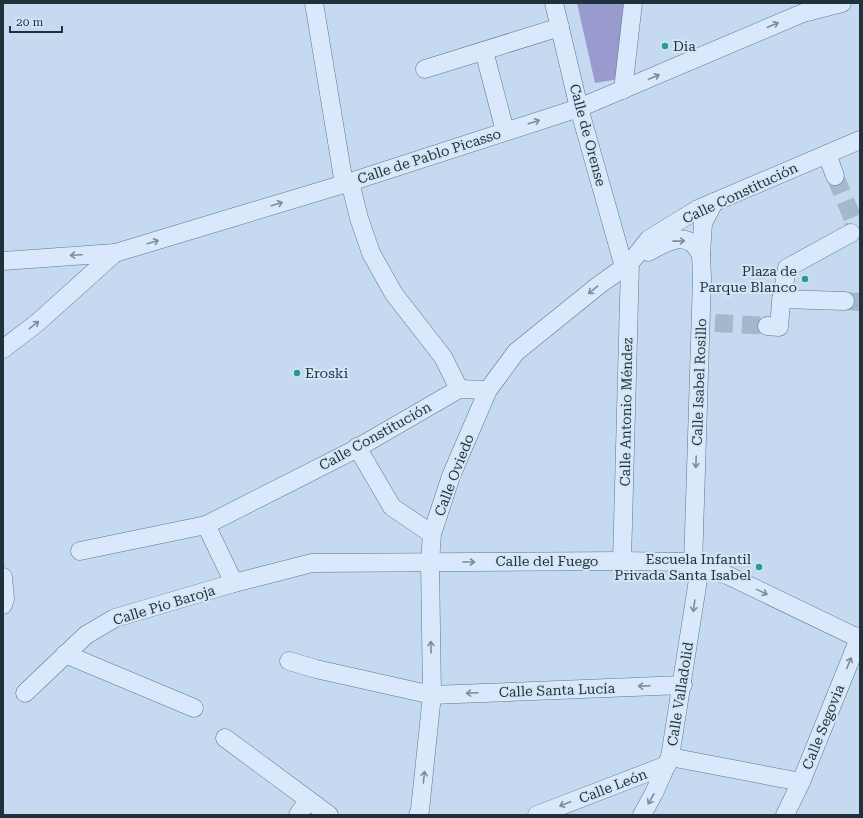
<svg xmlns="http://www.w3.org/2000/svg" width="863" height="818" font-family="'Roboto Serif',serif">
	<rect width="100%" height="100%" fill="#c5d9f0"/>
	<polygon fill="#999bce" points="577,3 625,3 619,79 595,83"/>
	<g fill="none" stroke-linecap="round" stroke-linejoin="round">
		<g stroke="#a4b8cc" stroke-width="18" stroke-dasharray="18 9" stroke-linecap="butt">
			<polyline points="835,176 855,224 851,233"/>
			<polyline points="845,301 860,302"/>
			<polyline points="715,323 767,326"/>
		</g>
		<defs>
			<g id="street">
				<polyline points="314,3 344,184"/>
				<polyline points="554,3 579,108 624,267"/>
				<polyline points="484,51 505,131"/>
				<polyline points="425,69 560,27"/>
				<polyline points="623,90 633,3"/>
				<polyline points="827,154 835,176"/>
				<polyline points="350,182 359,218 371,253 394,294 443,357 459,389"/>
				<path d="M648,252C660,246 679,232 693,244C696,246 698,251 701,254"/>
				<polyline points="3,261 115,253 344,184 579,108 803,13 842,3"/>
				<polyline points="781,299 845,301"/>
				<polyline points="767,326 779,327 781,303 787,268 851,233"/>
				<polyline points="3,349 37,323 115,253"/>
				<polyline points="357,447 392,507 432,534"/>
				<polyline points="206,525 234,583"/>
				<polyline points="80,551 206,525 352,451 459,389 488,390"/>
				<polyline points="622,561 630,263"/>
				<polyline points="693,565 702,278 701,254 703,223 714,202"/>
				<polyline points="3,577 5,599 3,605"/>
				<polyline points="65,654 194,708"/>
				<polyline points="289,661 316,669 432,695 683,685"/>
				<polyline points="25,693 86,635 115,618 234,583 312,563 622,561 683,562 727,575 860,639"/>
				<polyline points="225,738 329,815"/>
				<polyline points="670,757 801,782"/>
				<polyline points="298,815 308,800"/>
				<polyline points="418,815 420,810 432,695 430,562 432,534 451,476 488,390 516,352 599,285 630,263 649,239 698,209 860,140"/>
				<polyline points="537,815 667,765"/>
				<polyline points="642,815 654,793 670,757 700,567"/>
				<polyline points="785,815 801,782 860,636"/>
			</g>
		</defs>
		<use href="#street" stroke="#5a7a8b" stroke-width="19"/>
		<use href="#street" stroke="#d9e8fa" stroke-width="18"/>
	</g>
	<defs><path id="oneway-shaft" d="M-6 0H5M1.5-3L5.5 0L1.5 3" fill="none" stroke-width="1.6" stroke-linecap="round" stroke-linejoin="round"/></defs>
	<g stroke="#7c8d9a">
		<use href="#oneway-shaft" transform="translate(773 25) rotate(-23)"/>
		<use href="#oneway-shaft" transform="translate(654 77) rotate(-23)"/>
		<use href="#oneway-shaft" transform="translate(534 122) rotate(-18)"/>
		<use href="#oneway-shaft" transform="translate(277 204) rotate(-17)"/>
		<use href="#oneway-shaft" transform="translate(679 241) rotate(-1)"/>
		<use href="#oneway-shaft" transform="translate(153 242) rotate(-17)"/>
		<use href="#oneway-shaft" transform="translate(76 255) rotate(177)"/>
		<use href="#oneway-shaft" transform="translate(593 290) rotate(141)"/>
		<use href="#oneway-shaft" transform="translate(34 325) rotate(-38)"/>
		<use href="#oneway-shaft" transform="translate(696 462) rotate(92)"/>
		<use href="#oneway-shaft" transform="translate(469 562)"/>
		<use href="#oneway-shaft" transform="translate(762 592) rotate(26)"/>
		<use href="#oneway-shaft" transform="translate(694 606) rotate(98)"/>
		<use href="#oneway-shaft" transform="translate(431 647) rotate(-91)"/>
		<use href="#oneway-shaft" transform="translate(849 663) rotate(-68)"/>
		<use href="#oneway-shaft" transform="translate(644 686) rotate(178)"/>
		<use href="#oneway-shaft" transform="translate(472 693) rotate(178)"/>
		<use href="#oneway-shaft" transform="translate(424 777) rotate(-84)"/>
		<use href="#oneway-shaft" transform="translate(651 799) rotate(119)"/>
		<use href="#oneway-shaft" transform="translate(565 804) rotate(159)"/>
	</g>
	<g fill="#289c88" stroke="#d5e5f7" stroke-width="1.5">
		<circle cx="665" cy="46" r="4"/>
		<circle cx="805" cy="279" r="4"/>
		<circle cx="297" cy="373" r="4"/>
		<circle cx="759" cy="567" r="4"/>
	</g>
	<g text-anchor="middle" dominant-baseline="central" stroke-width="4" stroke-linejoin="round" paint-order="stroke">
		<g font-size="14" fill="#1f323b" stroke="#d5e5f7" text-anchor="start">
			<text x="673" y="46">Dia</text>
			<text x="797" y="271" text-anchor="end">Plaza de<tspan x="797" dy="16">Parque Blanco</tspan></text>
			<text x="305" y="373">Eroski</text>
			<text x="751" y="559" text-anchor="end">Escuela Infantil<tspan x="751" dy="16">Privada Santa Isabel</tspan></text>
		</g>
		<g font-size="14" fill="#1f323b" stroke="#d5e5f7">
			<text transform="translate(588 135) rotate(75)">Calle de Orense</text>
			<text transform="translate(429 156) rotate(-18)">Calle de Pablo Picasso</text>
			<text transform="translate(740 193) rotate(-25)">Calle Constitución</text>
			<text transform="translate(699 382) rotate(-88)">Calle Isabel Rosillo</text>
			<text transform="translate(626 412) rotate(-89)">Calle Antonio Méndez</text>
			<text transform="translate(375 436) rotate(-29)">Calle Constitución</text>
			<text transform="translate(454 475) rotate(-69)">Calle Oviedo</text>
			<text x="547" y="561">Calle del Fuego</text>
			<text transform="translate(164 605) rotate(-17)">Calle Pío Baroja</text>
			<text transform="translate(557 690) rotate(-2)">Calle Santa Lucía</text>
			<text transform="translate(680 694) rotate(-81)">Calle Valladolid</text>
			<text transform="translate(823 727) rotate(-68)">Calle Segovia</text>
			<text transform="translate(613 786) rotate(-21)">Calle León</text>
		</g>
	</g>
	<rect width="863" height="818" fill="none" stroke="#1f323b" stroke-width="8"/>
	<path d="M10 26v6h52v-6" fill="none" stroke="#1f323b" stroke-width="2"/>
	<text x="16" y="26" font-size="12" fill="#1f323b" stroke="#d5e5f7" stroke-width="3" paint-order="stroke">20 m</text>
</svg>
